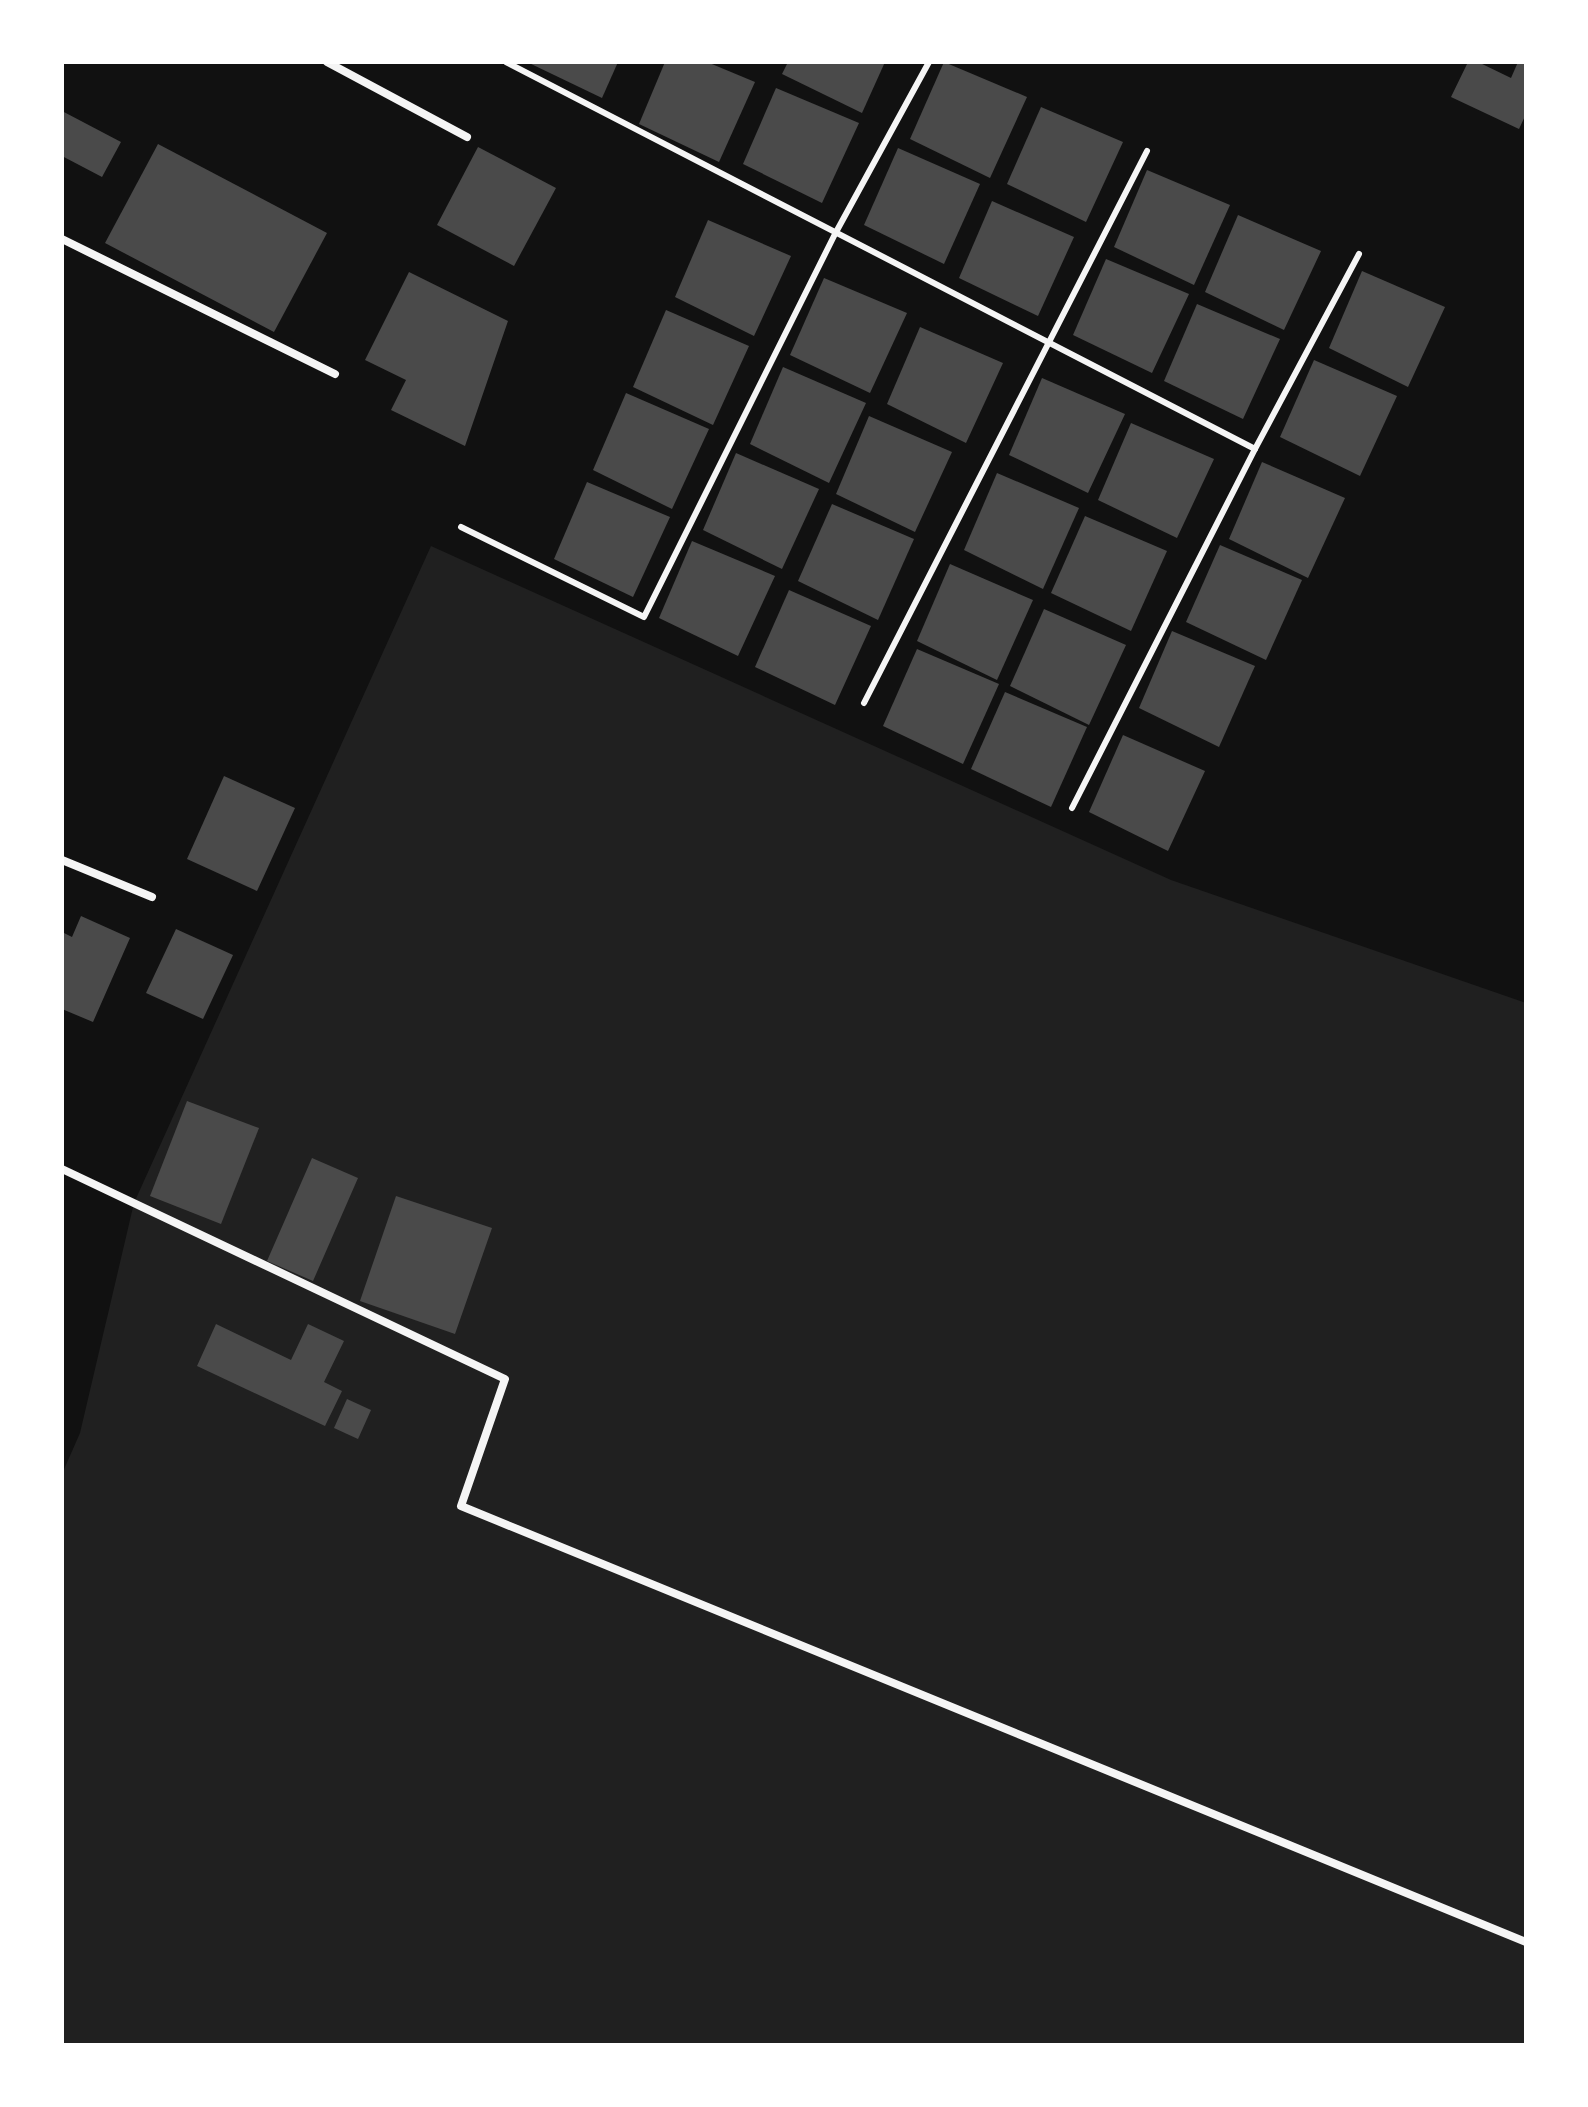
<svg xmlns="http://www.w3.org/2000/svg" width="1588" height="2107" font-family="Roboto,sans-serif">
	<rect width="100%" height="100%" fill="#111"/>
	<polygon fill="#202020" points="431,546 1171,880 1526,1003 1526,2045 62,2045 62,1474 80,1433 134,1203"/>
	<g fill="#4a4a4a">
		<polygon points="527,62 618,62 602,98"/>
		<polygon points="665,62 707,62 755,82 719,162 639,124"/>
		<polygon points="788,62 885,62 862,113 782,74"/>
		<polygon points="944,62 1027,97 990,178 910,139"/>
		<polygon points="1468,62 1478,62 1511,78 1518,62 1526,62 1526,114 1519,129 1451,97"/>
		<polygon points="776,88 859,123 822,203 743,164"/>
		<polygon points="1041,107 1123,142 1086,222 1007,184"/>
		<polygon points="62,111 121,142 102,177 62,156"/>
		<polygon points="158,144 327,233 274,332 105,243"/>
		<polygon points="478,147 556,188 514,266 437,225"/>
		<polygon points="898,148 980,184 944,264 864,225"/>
		<polygon points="1147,170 1230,205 1194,285 1114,247"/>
		<polygon points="992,201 1074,237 1038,316 959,278"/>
		<polygon points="1238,215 1321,251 1284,330 1205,292"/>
		<polygon points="708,220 791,256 754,336 675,297"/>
		<polygon points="1106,259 1189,294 1152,373 1073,335"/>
		<polygon points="1362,271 1445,307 1408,387 1329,348"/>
		<polygon points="409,272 508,321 465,446 391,410 406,380 365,360"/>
		<polygon points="824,278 907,313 870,393 790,355"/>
		<polygon points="1197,304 1280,339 1243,419 1164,381"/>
		<polygon points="666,310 749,346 713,425 633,387"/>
		<polygon points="920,327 1003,363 966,443 887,404"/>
		<polygon points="1314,360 1397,396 1360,476 1280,437"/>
		<polygon points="783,367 866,403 829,483 750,444"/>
		<polygon points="1042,378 1125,414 1088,493 1009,455"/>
		<polygon points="626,393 709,429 672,509 593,470"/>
		<polygon points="869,416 952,452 915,532 836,494"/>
		<polygon points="1131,423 1214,459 1177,538 1098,500"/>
		<polygon points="736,453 819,489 782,569 703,530"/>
		<polygon points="1262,462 1345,498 1308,578 1229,539"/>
		<polygon points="997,473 1079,508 1043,589 964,550"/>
		<polygon points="587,482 670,517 633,597 554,559"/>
		<polygon points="832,504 914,539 878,620 798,581"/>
		<polygon points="1085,516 1167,551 1131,631 1051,593"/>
		<polygon points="692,541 775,576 738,656 659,618"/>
		<polygon points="1220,545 1302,580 1266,660 1186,622"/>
		<polygon points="950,564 1033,600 997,680 917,641"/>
		<polygon points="789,590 871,626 835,705 755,667"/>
		<polygon points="1044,609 1126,645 1089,725 1010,686"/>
		<polygon points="1172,631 1255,666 1219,747 1139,708"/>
		<polygon points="917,649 999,684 963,764 883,726"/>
		<polygon points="1005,692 1087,727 1051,807 971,769"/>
		<polygon points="1123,735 1205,771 1168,851 1089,812"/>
		<polygon points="224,776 295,808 257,891 187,859"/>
		<polygon points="81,916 130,938 93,1022 62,1009 62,932 72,937"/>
		<polygon points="176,929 233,955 203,1019 146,993"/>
		<polygon points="187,1101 259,1128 221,1224 150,1196"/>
		<polygon points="312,1158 358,1178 313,1281 267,1261"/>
		<polygon points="396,1196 492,1228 455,1334 360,1301"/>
		<polygon points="216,1324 291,1360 308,1324 344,1341 324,1382 342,1391 325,1426 197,1366"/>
		<polygon points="347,1399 371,1410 358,1439 334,1428"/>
	</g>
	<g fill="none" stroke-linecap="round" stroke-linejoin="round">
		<g stroke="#f5f5f5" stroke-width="6">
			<polyline points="506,62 1255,449"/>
			<polyline points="461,527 644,617 835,234 929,62"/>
			<polyline points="864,703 1147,151"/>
			<polyline points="1072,808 1255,449 1359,254"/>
		</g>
		<g stroke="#f5f5f5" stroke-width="8">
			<polyline points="327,62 467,137"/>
			<polyline points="62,239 335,374"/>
			<polyline points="62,860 152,897"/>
			<polyline points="62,1169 505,1379 461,1506 1526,1942"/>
		</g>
	</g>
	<rect width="1588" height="2107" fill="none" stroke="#ffffff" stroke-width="128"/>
</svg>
